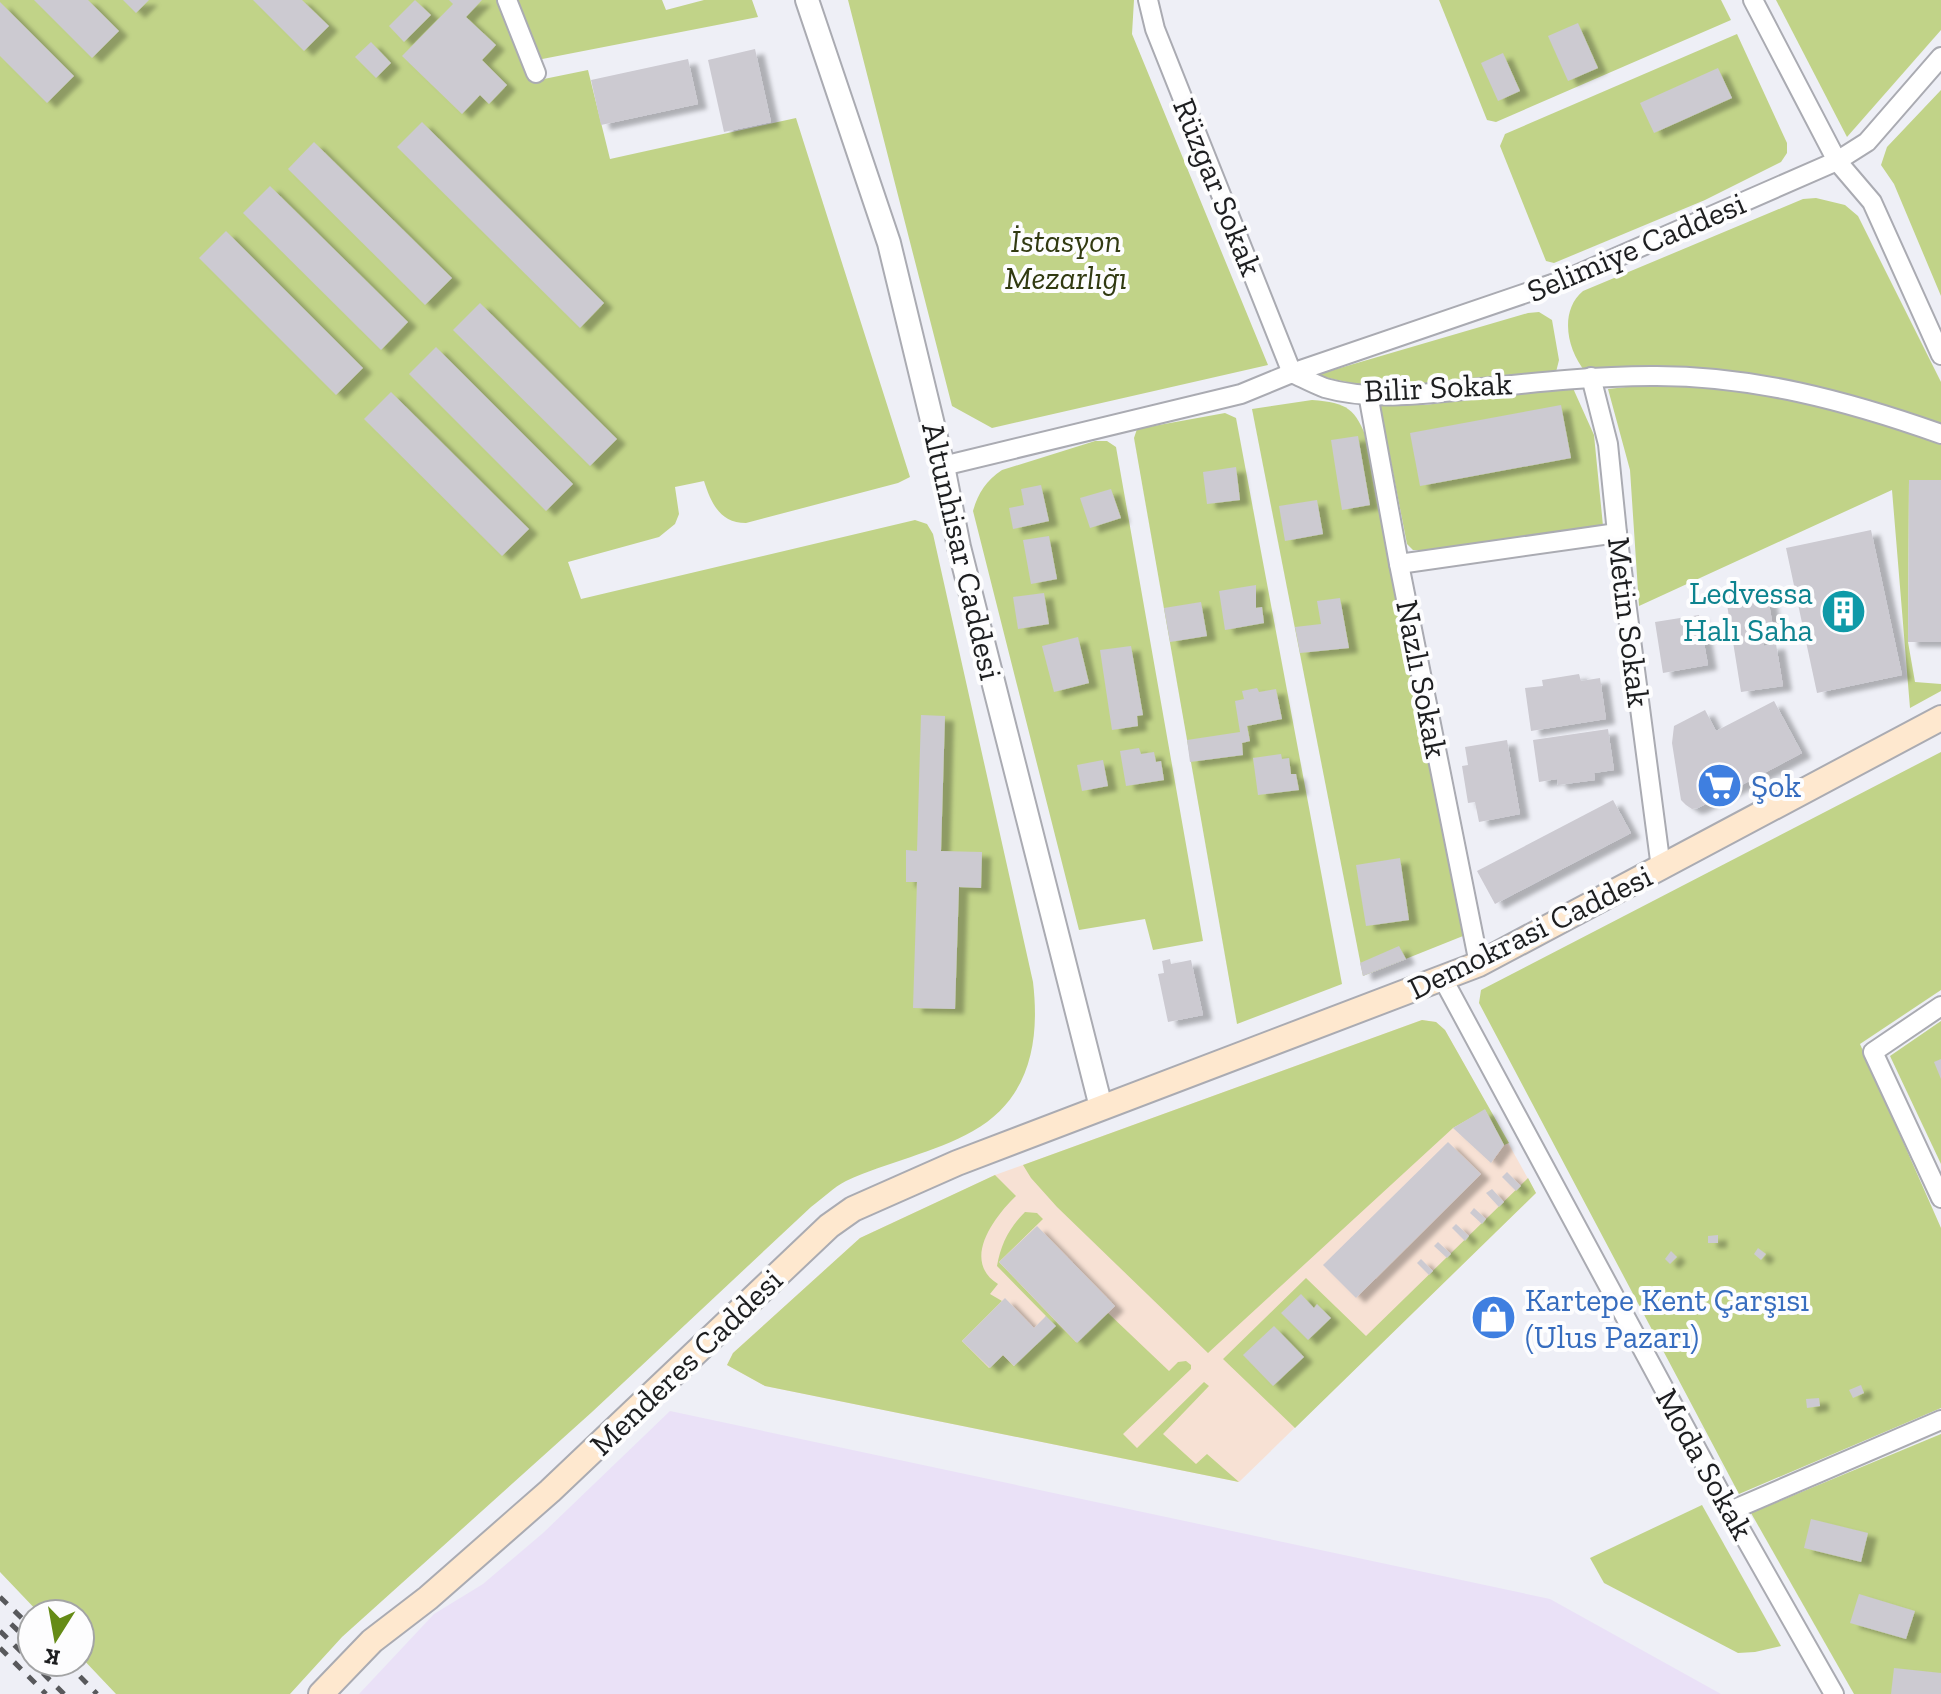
<svg xmlns="http://www.w3.org/2000/svg" width="1941" height="1694" font-family="'Zilla Slab',serif">
	<defs>
		<filter id="shadow"><feDropShadow dx="9" dy="5" stdDeviation="2" flood-color="#0004"/></filter>
	</defs>
	<rect width="100%" height="100%" fill="#eeeff6"/>
	<polygon fill="#eae1f7" points="670,1411 1550,1599 1721,1694 359,1694 434,1614 483,1584 543,1533"/>
	<polygon fill="#f7e1d4" points="1422,1020 1436,1022 1445,1030 1536,1193 1239,1482 765,1386 727,1365 733,1353 860,1238 995,1175"/>
	<g fill="#c1d388">
		<path d="M0,0H662L666,10L704,0H752L758,17L532,61L539,80L588,70L610,159L796,118L910,477L898,483L746,523C720,523 711,503 704,481L675,487L679,514L675,524L659,537L568,562L581,599L915,520L927,524L933,534L1033,982C1040,1042 1030,1099 973,1131C934,1153 887,1162 846,1181C834,1187 823,1198 811,1207L592,1412L342,1637L290,1694H116L80,1656V1614H40L0,1572Z"/>
		<polygon points="848,0 1134,0 1132,34 1268,365 992,428 952,406"/>
		<polygon points="1439,0 1721,0 1731,20 1496,122 1487,120"/>
		<polygon points="1776,0 1941,0 1941,30 1847,137"/>
		<polygon points="1737,34 1787,143 1787,153 1781,162 1705,200 1554,263 1546,261 1500,146 1505,134"/>
		<polygon points="1941,90 1941,296 1894,184 1881,165 1887,147"/>
		<path d="M1816,198L1845,205L1858,216L1941,382V424L1854,397L1585,371C1567,350 1559,311 1583,291L1803,199Z"/>
		<path d="M1539,312L1552,320L1559,360L1556,372C1497,379 1417,392 1359,384C1344,382 1330,378 1316,375L1528,313Z"/>
		<path d="M1644,385C1706,387 1769,392 1829,407C1867,416 1904,430 1941,443V480H1909L1908,642L1915,682L1941,684V691L1910,708L1892,490L1639,606L1630,470L1608,389Z"/>
		<polygon points="1572,386 1594,435 1603,526 1439,550 1413,550 1407,544 1379,401 1425,405"/>
		<path d="M1312,400C1348,403 1355,408 1368,442L1463,936L1363,976L1252,409Z"/>
		<polygon points="1225,413 1236,418 1342,984 1237,1024 1134,438 1137,429"/>
		<path d="M1095,441H1107L1116,447L1203,941L1153,950L1145,919L1079,930L973,511C978,493 986,481 1002,470Z"/>
		<polygon points="1941,752 1941,990 1860,1044 1941,1228 1941,1408 1739,1494 1479,1003 1481,990"/>
		<polygon points="1422,1020 1436,1022 1445,1030 1509,1143 1504,1145 1485,1110 1453,1128 1208,1353 1057,1207 1031,1178 1023,1165"/>
		<polygon points="1941,1021 1941,1164 1890,1056"/>
		<path d="M995,1175L1016,1196C994,1217 961,1261 998,1284L990,1294L1002,1301L962,1341L989,1368L1003,1355L1014,1366L1046,1316L997,1266C1001,1244 1009,1228 1025,1212L1037,1213L1043,1219L999,1262L1076,1342L1108,1313L1169,1371L1178,1362L1186,1361L1191,1365V1369L1123,1434L1137,1448L1204,1382L1209,1386L1163,1434L1196,1464L1207,1454L1239,1482L765,1386L727,1365L733,1353L860,1238Z"/>
		<polygon points="1528,1178 1536,1193 1295,1428 1223,1359 1306,1278 1366,1336"/>
		<polygon points="1941,1434 1941,1694 1854,1694 1751,1513"/>
		<polygon points="1702,1505 1781,1646 1755,1652 1738,1653 1604,1583 1590,1558"/>
	</g>
	<g fill="#cccad1" filter="url(#shadow)">
		<polygon points="34,0 88,0 119,31 92,58"/>
		<polygon points="123,0 149,0 136,13"/>
		<polygon points="253,0 302,0 329,26 304,51"/>
		<polygon points="415,0 431,15 404,42 389,26"/>
		<polygon points="449,0 482,0 466,17 496,45 482,60 507,85 489,104 480,95 462,114 402,56 453,4"/>
		<polygon points="0,2 74,76 47,103 0,56"/>
		<polygon points="1578,23 1598,68 1568,81 1548,36"/>
		<polygon points="371,42 391,63 376,78 355,57"/>
		<polygon points="755,49 771,122 724,132 708,60"/>
		<polygon points="1503,53 1520,91 1498,101 1481,63"/>
		<polygon points="688,59 698,104 601,125 591,80"/>
		<polygon points="1718,68 1732,98 1654,133 1640,103"/>
		<polygon points="422,122 604,303 580,328 397,147"/>
		<polygon points="314,142 452,278 425,305 288,169"/>
		<polygon points="270,186 408,322 381,350 243,213"/>
		<polygon points="226,231 363,368 336,395 199,258"/>
		<polygon points="480,303 617,439 590,466 453,330"/>
		<polygon points="436,347 573,484 546,511 409,374"/>
		<polygon points="391,392 529,529 502,556 364,419"/>
		<polygon points="1561,405 1571,458 1420,486 1410,433"/>
		<polygon points="1358,436 1370,505 1342,510 1331,440"/>
		<polygon points="1236,467 1240,500 1207,504 1203,472"/>
		<polygon points="1909,480 1941,480 1941,642 1908,642"/>
		<polygon points="1041,485 1049,521 1013,529 1009,508 1024,505 1021,489"/>
		<polygon points="1111,489 1121,518 1090,528 1080,498"/>
		<polygon points="1317,500 1323,534 1285,541 1279,506"/>
		<polygon points="1871,530 1902,675 1817,693 1786,548"/>
		<polygon points="1049,536 1057,579 1031,584 1023,540"/>
		<polygon points="1256,585 1256,608 1262,607 1264,623 1225,630 1219,591"/>
		<polygon points="1766,586 1774,633 1762,635 1764,646 1776,644 1783,686 1741,692 1725,592"/>
		<polygon points="1044,593 1049,624 1018,629 1013,597"/>
		<polygon points="1340,598 1349,648 1300,653 1295,627 1321,624 1317,601"/>
		<polygon points="1201,602 1207,636 1170,642 1164,608"/>
		<polygon points="1699,615 1708,665 1663,673 1655,622"/>
		<polygon points="1078,637 1089,683 1054,692 1042,646"/>
		<polygon points="1131,646 1143,715 1137,716 1138,726 1112,730 1100,650"/>
		<polygon points="1579,674 1581,681 1600,678 1606,719 1531,731 1525,688 1543,686 1542,680"/>
		<polygon points="1257,688 1259,692 1276,689 1282,719 1247,726 1250,741 1242,743 1243,755 1190,762 1187,740 1240,732 1235,701 1244,699 1242,691"/>
		<polygon points="1774,701 1802,753 1698,808 1692,809 1686,805 1681,800 1672,743 1674,726 1705,710 1716,731"/>
		<polygon points="921,715 945,716 941,851 982,852 981,888 959,887 955,1009 913,1008 917,882 906,882 906,850 917,851"/>
		<polygon points="1608,729 1614,770 1594,773 1595,780 1558,785 1557,779 1539,782 1533,740"/>
		<polygon points="1507,740 1520,814 1479,822 1475,802 1468,803 1462,766 1468,765 1465,747"/>
		<polygon points="1139,748 1141,754 1154,752 1156,762 1161,761 1164,780 1126,786 1120,751"/>
		<polygon points="1281,754 1282,759 1289,758 1291,774 1296,774 1299,790 1258,795 1253,758"/>
		<polygon points="1103,760 1108,786 1082,791 1077,765"/>
		<polygon points="1613,800 1631,833 1495,904 1477,871"/>
		<polygon points="1400,858 1409,920 1366,926 1356,865"/>
		<polygon points="1399,946 1406,959 1363,976 1360,963"/>
		<polygon points="1170,959 1171,964 1191,960 1203,1015 1168,1022 1158,974 1164,973 1162,961"/>
		<polygon points="1941,1059 1941,1079 1934,1062"/>
		<polygon points="1485,1109 1504,1145 1491,1163 1453,1128"/>
		<polygon points="1448,1142 1481,1174 1356,1298 1323,1265"/>
		<polygon points="1507,1172 1521,1186 1516,1191 1502,1177"/>
		<polygon points="1492,1189 1504,1202 1499,1207 1486,1193"/>
		<polygon points="1474,1208 1486,1219 1482,1224 1470,1213"/>
		<polygon points="1456,1224 1469,1236 1465,1241 1452,1228"/>
		<polygon points="1037,1226 1115,1306 1077,1343 999,1262"/>
		<polygon points="1718,1235 1718,1243 1708,1243 1708,1236"/>
		<polygon points="1438,1242 1451,1254 1447,1258 1434,1246"/>
		<polygon points="1758,1248 1766,1254 1761,1260 1754,1254"/>
		<polygon points="1671,1251 1677,1257 1670,1264 1665,1259"/>
		<polygon points="1421,1259 1433,1271 1429,1275 1417,1263"/>
		<polygon points="1301,1294 1314,1308 1317,1304 1331,1318 1308,1340 1281,1313"/>
		<polygon points="1005,1298 1034,1328 1046,1316 1056,1326 1014,1366 1003,1355 990,1368 962,1341"/>
		<polygon points="1274,1326 1304,1357 1273,1386 1243,1355"/>
		<polygon points="1861,1385 1864,1393 1853,1398 1849,1390"/>
		<polygon points="1819,1398 1820,1406 1807,1408 1806,1399"/>
		<polygon points="1811,1519 1868,1533 1861,1562 1804,1548"/>
		<polygon points="1859,1594 1915,1611 1906,1639 1850,1623"/>
		<polygon points="1894,1668 1941,1673 1941,1694 1891,1694"/>
	</g>
	<g fill="none" stroke-linecap="round" stroke-linejoin="round">
		<defs>
			<g id="minor">
				<polyline points="507,0 536,73"/>
				<polyline points="1148,0 1155,29 1292,373 1567,279 1837,161 1867,142 1941,57"/>
				<polyline points="1753,0 1837,161 1872,202 1941,355"/>
				<polyline points="1591,377 1608,444 1617,533 1661,868"/>
				<polyline points="1368,394 1399,564 1479,964"/>
				<path d="M943,466L1241,394L1292,373C1303,378 1314,384 1325,388C1374,402 1432,393 1482,388C1539,382 1595,376 1651,376C1751,375 1848,401 1941,434"/>
				<polyline points="1399,564 1617,533"/>
				<polyline points="1443,979 1730,1511 1834,1694"/>
				<polyline points="1941,1006 1873,1052 1941,1198"/>
				<polyline points="1730,1511 1941,1420"/>
			</g>
			<polyline id="tertiary" points="807,0 889,243 943,466 959,547 1101,1107"/>
			<polyline id="secondary" points="321,1694 372,1641 428,1598 550,1491 829,1226 853,1209 957,1163 1479,964 1941,718"/>
		</defs>
		<use href="#minor" stroke="#aaabb2" stroke-width="22"/>
		<use href="#tertiary" stroke="#aaabb2" stroke-width="26"/>
		<use href="#secondary" stroke="#aaabb2" stroke-width="28"/>
		<use href="#minor" stroke="#fff" stroke-width="18"/>
		<use href="#tertiary" stroke="#fff" stroke-width="22"/>
		<use href="#secondary" stroke="#fee8cf" stroke-width="24"/>
		<g stroke="#58595c" stroke-width="5" stroke-dasharray="10 10" stroke-linecap="butt">
			<polyline points="0,1597 32,1628"/>
			<polyline points="11,1624 32,1644"/>
			<polyline points="0,1631 64,1694"/>
			<polyline points="0,1648 46,1694"/>
			<polyline points="66,1662 97,1694"/>
		</g>
	</g>
	<defs>
		<symbol id="building-disc" viewBox="-11 -11 22 22"><circle r="9.5" fill="#0f9aa8" stroke="#fdfdfe"/><path d="M-4-6H4V6H1V3H-1V6H-4ZM-2.5-4.3h1.7v1.8h-1.7ZM.8-4.3h1.7v1.8H.8ZM-2.5-1h1.7V.8h-1.7ZM.8-1h1.7V.8H.8Z" fill="#fff"/></symbol>
		<symbol id="supermarket-disc" viewBox="-11 -11 22 22"><circle r="9.5" fill="#3f7fe0" stroke="#fdfdfe"/><path d="M-6-5.5h2.5l.6 2H6L4.5 2H-2.5L-4.4-4H-6ZM-1.5 3.2a1.3 1.3 0 1 0 .1 0ZM3 3.2a1.3 1.3 0 1 0 .1 0Z" fill="#fff"/></symbol>
		<symbol id="shop-disc" viewBox="-11 -11 22 22"><circle r="9.5" fill="#3f7fe0" stroke="#fdfdfe"/><path d="M-5-2.5h2.3a2.7 3.5 0 0 1 5.4 0H5L5.5 6h-11ZM-1.5-2.5h3a1.5 2.3 0 0 0-3 0Z" fill="#fff"/></symbol>
	</defs>
	<g fill-rule="evenodd">
		<use href="#building-disc" x="1818" y="586" width="51" height="51"/>
		<use href="#supermarket-disc" x="1694" y="760" width="51" height="51"/>
		<use href="#shop-disc" x="1468" y="1292" width="51" height="51"/>
	</g>
	<g text-anchor="middle" dominant-baseline="central" stroke-width="8" stroke-linejoin="round" paint-order="stroke">
		<g font-size="32" fill="#1d1e20" stroke="#fdfdfe">
			<text transform="translate(1218 187) rotate(68)">Rüzgar Sokak</text>
			<text transform="translate(1636 247) rotate(-23)">Selimiye Caddesi</text>
			<text transform="translate(1438 387) rotate(-3)">Bilir Sokak</text>
			<text transform="translate(962 551) rotate(77)">Altunhisar Caddesi</text>
			<text transform="translate(1629 622) rotate(83)">Metin Sokak</text>
			<text transform="translate(1422 679) rotate(79)">Nazlı Sokak</text>
			<text transform="translate(1530 932) rotate(-26)">Demokrasi Caddesi</text>
			<text transform="translate(686 1362) rotate(-44)">Menderes Caddesi</text>
			<text transform="translate(1705 1464) rotate(61)">Moda Sokak</text>
		</g>
		<g font-size="32" font-style="italic" fill="#313a11" stroke="#fdfdfe">
			<text x="1066" y="241">İstasyon<tspan x="1066" dy="37">Mezarlığı</tspan></text>
		</g>
		<g font-size="32" fill="#0d838f" stroke="#fdfdfe" text-anchor="end">
			<text x="1813" y="593">Ledvessa<tspan x="1813" dy="37">Halı Saha</tspan></text>
		</g>
		<g font-size="32" fill="#366cbe" stroke="#fdfdfe" text-anchor="start">
			<text x="1751" y="786">Şok</text>
			<text x="1525" y="1300">Kartepe Kent Çarşısı<tspan x="1525" dy="37">(Ulus Pazarı)</tspan></text>
		</g>
	</g>
	<g transform="translate(56 1638) rotate(191)"><circle r="38" fill="#fdfdfe" stroke="#a3a4a5" stroke-width="2"/>
	<path d="M0-6L14 30L0 20L-14 30Z" fill="#658b16"/>
	<text y="-12" font-size="22" font-weight="bold" text-anchor="middle" fill="#1d1e20">K</text>
	</g>
</svg>
